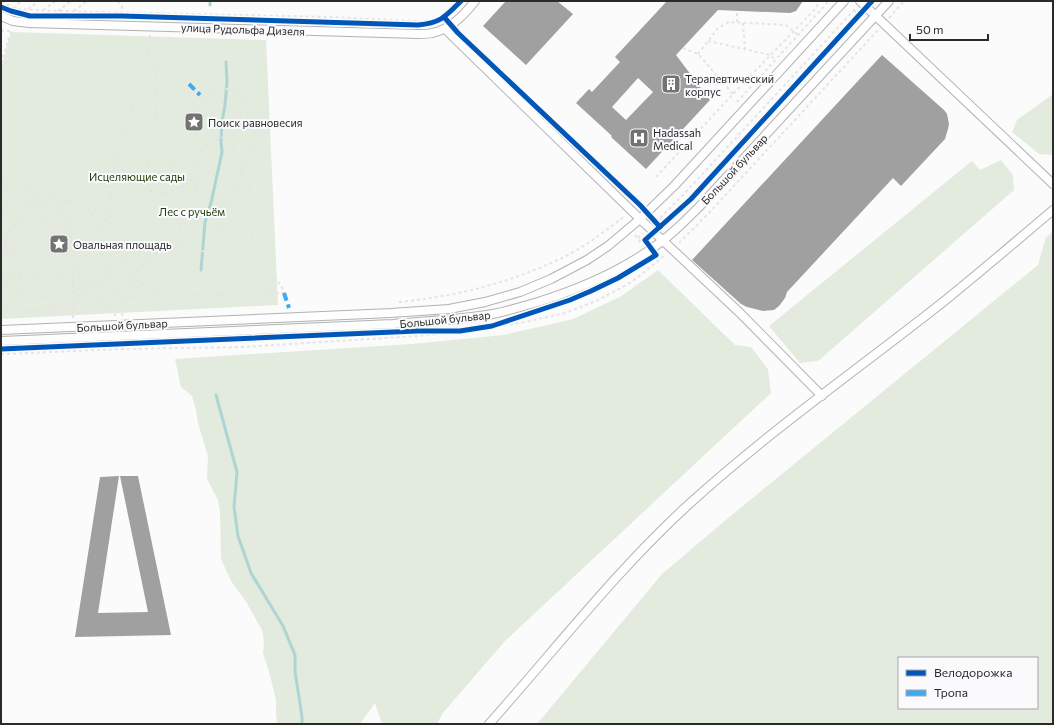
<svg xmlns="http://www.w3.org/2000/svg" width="1054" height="725" font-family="Commissioner,sans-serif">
	<rect width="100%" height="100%" fill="#fbfbfc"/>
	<g fill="#e2ebdd" fill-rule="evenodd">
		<polygon points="11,32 266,40 278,305 1,319 1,68"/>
		<polygon points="1053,94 1053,155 1039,154 1012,132 1017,120"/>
		<polygon points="1001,160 1013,175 1014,190 818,361 800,363 769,326 972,161 980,170"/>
		<path d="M1053,232V724H537L662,574L733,514L1038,265L1046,237ZM899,658H1037V708H899Z"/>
		<polygon points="658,270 735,345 751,347 768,369 771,393 505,641 442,714 437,724 382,724 375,703 360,724 277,724 276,712 276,700 270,675 263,653 264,642 262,630 245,600 231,581 221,559 220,512 218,500 207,479 208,456 198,423 196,410 192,396 181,387 175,359 412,344 504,335 573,319 620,297"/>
	</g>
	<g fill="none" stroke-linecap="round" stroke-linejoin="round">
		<g stroke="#afd4d4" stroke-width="3">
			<polyline points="210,1 210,5"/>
			<polyline points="201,270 205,222 211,203 222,152 221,142 222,122 225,105 227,82 226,62"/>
			<polyline points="216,395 237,472 234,507 238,536 251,573 283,626 295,655 295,671 302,717 302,724"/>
		</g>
	</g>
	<g fill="#a0a0a0" fill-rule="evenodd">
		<polygon points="506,1 557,1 573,14 526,65 483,26"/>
		<path d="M667,1H803L796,11L790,13L718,10L676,55L710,100L646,169L611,137L612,136L576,103L589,89L592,92L620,62L615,57ZM638,78L653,92L626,120L612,107Z"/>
		<polygon points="882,55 944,110 947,114 949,124 948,129 945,139 901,186 893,178 787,292 785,298 779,306 774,310 763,311 747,307 741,304 692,260"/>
		<polygon points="119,476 98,613 148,612 120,476 138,476 171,635 75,637 100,477"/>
	</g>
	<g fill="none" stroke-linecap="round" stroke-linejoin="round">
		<defs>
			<g id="minor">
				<polyline points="860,1 1053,184"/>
				<path d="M1,16L13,21L29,23L419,34C424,34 428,34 432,33C451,29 464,15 475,1"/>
				<polyline points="445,29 640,219 740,313 822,396"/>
				<polyline points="1,330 391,313 449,309 485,302 520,292 551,279 587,260 608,246 640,219 675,185 844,1"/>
				<path d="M1,341L393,324C427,321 460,320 493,314C508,311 523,306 538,302C576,290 615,274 648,251C667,239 683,223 699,207L889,1"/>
				<path d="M489,724C555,650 615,572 688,505C767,433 854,372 938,306C977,275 1015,242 1053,210"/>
			</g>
		</defs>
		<use href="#minor" stroke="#b2b2b3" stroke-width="10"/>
		<g stroke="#e4e4e5" stroke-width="2" stroke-dasharray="3 3" stroke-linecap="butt">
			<path d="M2,1L15,9L57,11L329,17L418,21C438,20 444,14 457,1"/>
			<polyline points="118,1 122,7 122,12"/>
			<polyline points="15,9 16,5 22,1"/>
			<polyline points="28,9 39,1"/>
			<polyline points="43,10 56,1"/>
			<polyline points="854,10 862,18"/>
			<polyline points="58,11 71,1"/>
			<polyline points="74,11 87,1"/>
			<polyline points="889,18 904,1"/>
			<polyline points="737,22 737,11"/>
			<polyline points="743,23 745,49"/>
			<polyline points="1,30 5,31 11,31"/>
			<path d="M150,35L149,53L110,181V227L116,248L131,275L141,283L159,295L174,296L284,293C280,278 263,271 256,258C251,249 250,222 250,212C250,205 252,197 250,191C247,172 227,152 234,133"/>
			<polyline points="708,41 771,55 775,60"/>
			<polyline points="683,48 698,54 733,94"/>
			<path d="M149,53C162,76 156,119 151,144C149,156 144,175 149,187C152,194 159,193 165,193C171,183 171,171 174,161C180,138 188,117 204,99C208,95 214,90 219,89C238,86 254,103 245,121C236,139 214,135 202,151C194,162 198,177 196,189C195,196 193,203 189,209C184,219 176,228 182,239C184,242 185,245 187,247C191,251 199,252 204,251C210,249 215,247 218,241C223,233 222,221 224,212C227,203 233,195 236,187C239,182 240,176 242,170C243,167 245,165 246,162C248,157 249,152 251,148C255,141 262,135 268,130"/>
			<polyline points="698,54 718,28 729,22 786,25 798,35"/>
			<polyline points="1,63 11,31 14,31"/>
			<polyline points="200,95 204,99"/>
			<polyline points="737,102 829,1"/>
			<path d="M117,159C126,175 132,187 151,191"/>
			<polyline points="656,177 733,94 817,7 818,1"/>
			<polyline points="1,182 110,214"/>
			<path d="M165,193C180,190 185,187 196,176"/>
			<polyline points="60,200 74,250 80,264"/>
			<polyline points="87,208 94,217 99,227"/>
			<path d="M1,210C23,198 42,202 64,212"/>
			<polyline points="66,218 79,228 87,238"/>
			<polyline points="660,218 667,225"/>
			<polyline points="656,222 684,194 855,9"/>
			<polyline points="635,235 642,244"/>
			<polyline points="638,238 643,233"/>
			<polyline points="679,243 707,215 878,30"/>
			<polyline points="74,250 110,217"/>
			<path d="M1,255C35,255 55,222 35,193"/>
			<path d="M21,275C0,255 0,219 32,217C45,217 56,223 68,227"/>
			<polyline points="105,275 109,264"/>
			<polyline points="1,276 73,274"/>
			<path d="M1,279C21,295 50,304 74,292C79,290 83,285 87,282"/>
			<polyline points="96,292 102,281"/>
			<polyline points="115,293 123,275"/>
			<polyline points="127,298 158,295"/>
			<path d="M399,302C449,297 498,286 544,266C556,261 569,255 580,248C595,239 610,227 625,216"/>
			<polyline points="124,303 102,281 105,275 131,275"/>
			<path d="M1,306C20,313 50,313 69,304C78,300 84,293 91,286"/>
			<polyline points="116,316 87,282 77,269 80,264 125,264"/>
			<path d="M122,316C125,292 137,261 161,251C169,249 178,248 186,246"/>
			<polyline points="73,318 73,274 77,269"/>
			<polyline points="1,354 122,349 243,347 416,336 456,333 495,327 525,322 565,313 596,301 623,287 637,278 665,255"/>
		</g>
		<use href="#minor" stroke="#fefeff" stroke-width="8"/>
		<g stroke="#3fa9f5" stroke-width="4" stroke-dasharray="8 4" stroke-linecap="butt">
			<polyline points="189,84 200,95"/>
			<polyline points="284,293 289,308"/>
		</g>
		<defs>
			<g id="cycleway">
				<path d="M1,7L11,11L30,16H122L418,25C441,23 446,16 461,1"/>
				<polyline points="444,17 458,33 640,205 660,227"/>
				<polyline points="1,349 417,331 460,331 492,326 570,300 591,291 618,278 656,255 645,240 691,199 872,1"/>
			</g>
		</defs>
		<use href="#cycleway" stroke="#fafafd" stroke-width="8"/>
		<use href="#cycleway" stroke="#0057b8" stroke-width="5"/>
	</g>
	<defs>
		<symbol id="building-square" viewBox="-11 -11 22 22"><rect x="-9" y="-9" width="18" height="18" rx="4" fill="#737374" stroke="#fafafd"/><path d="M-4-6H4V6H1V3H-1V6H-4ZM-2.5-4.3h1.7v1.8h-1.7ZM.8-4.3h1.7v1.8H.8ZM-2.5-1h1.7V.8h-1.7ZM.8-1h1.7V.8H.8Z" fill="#fff"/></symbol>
		<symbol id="sight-square" viewBox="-11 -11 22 22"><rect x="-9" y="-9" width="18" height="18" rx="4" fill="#737374" stroke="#fafafd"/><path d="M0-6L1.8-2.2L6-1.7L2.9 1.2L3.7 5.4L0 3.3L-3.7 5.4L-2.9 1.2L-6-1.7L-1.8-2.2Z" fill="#fff"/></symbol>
		<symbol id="hospital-square" viewBox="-11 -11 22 22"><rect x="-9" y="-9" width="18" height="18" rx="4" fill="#737374" stroke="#fafafd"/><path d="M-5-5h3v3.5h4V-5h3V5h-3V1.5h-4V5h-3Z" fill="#fff"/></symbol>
	</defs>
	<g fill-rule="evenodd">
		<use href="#building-square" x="660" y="73" width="22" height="22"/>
		<use href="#sight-square" x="183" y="111" width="22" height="22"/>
		<use href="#hospital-square" x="628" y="127" width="22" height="22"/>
		<use href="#sight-square" x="48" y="233" width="22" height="22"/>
	</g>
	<g text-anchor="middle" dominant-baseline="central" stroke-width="4" stroke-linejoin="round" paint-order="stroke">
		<g font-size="11" fill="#2a2a2b" stroke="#fafafd">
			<text transform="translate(243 29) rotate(2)">улица Рудольфа Дизеля</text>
			<text transform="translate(734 169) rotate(-47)">Большой бульвар</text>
			<text transform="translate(445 319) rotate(-6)">Большой бульвар</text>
			<text transform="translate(122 325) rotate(-3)">Большой бульвар</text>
		</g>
		<g font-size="11" fill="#2a2a2b" stroke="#fafafd" text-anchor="start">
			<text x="685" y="78">Терапевтический<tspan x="685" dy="13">корпус</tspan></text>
			<text x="208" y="122">Поиск равновесия</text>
			<text x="653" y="132">Hadassah<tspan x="653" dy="13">Medical</tspan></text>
			<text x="73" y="244">Овальная площадь</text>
		</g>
		<g font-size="11" fill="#213d07" stroke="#fafafd">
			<text x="137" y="176">Исцеляющие сады</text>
			<text x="192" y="211">Лес с ручьём</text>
		</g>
	</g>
	<rect width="1054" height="725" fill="none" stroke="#2a2a2b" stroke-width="4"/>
	<rect x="898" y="657" width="140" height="52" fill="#fafafd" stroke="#a7a7a9"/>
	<rect x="906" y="670" width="20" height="6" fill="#0057b8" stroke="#a7a7a9"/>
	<text x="934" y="677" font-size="12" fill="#2a2a2b">Велодорожка</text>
	<rect x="906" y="690" width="20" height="6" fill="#3fa9f5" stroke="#a7a7a9"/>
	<text x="934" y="697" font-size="12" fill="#2a2a2b">Тропа</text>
	<path d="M910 34v6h78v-6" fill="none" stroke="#2a2a2b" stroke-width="2"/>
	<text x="916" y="34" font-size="12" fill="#2a2a2b" stroke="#fafafd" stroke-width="3" paint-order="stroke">50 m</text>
</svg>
